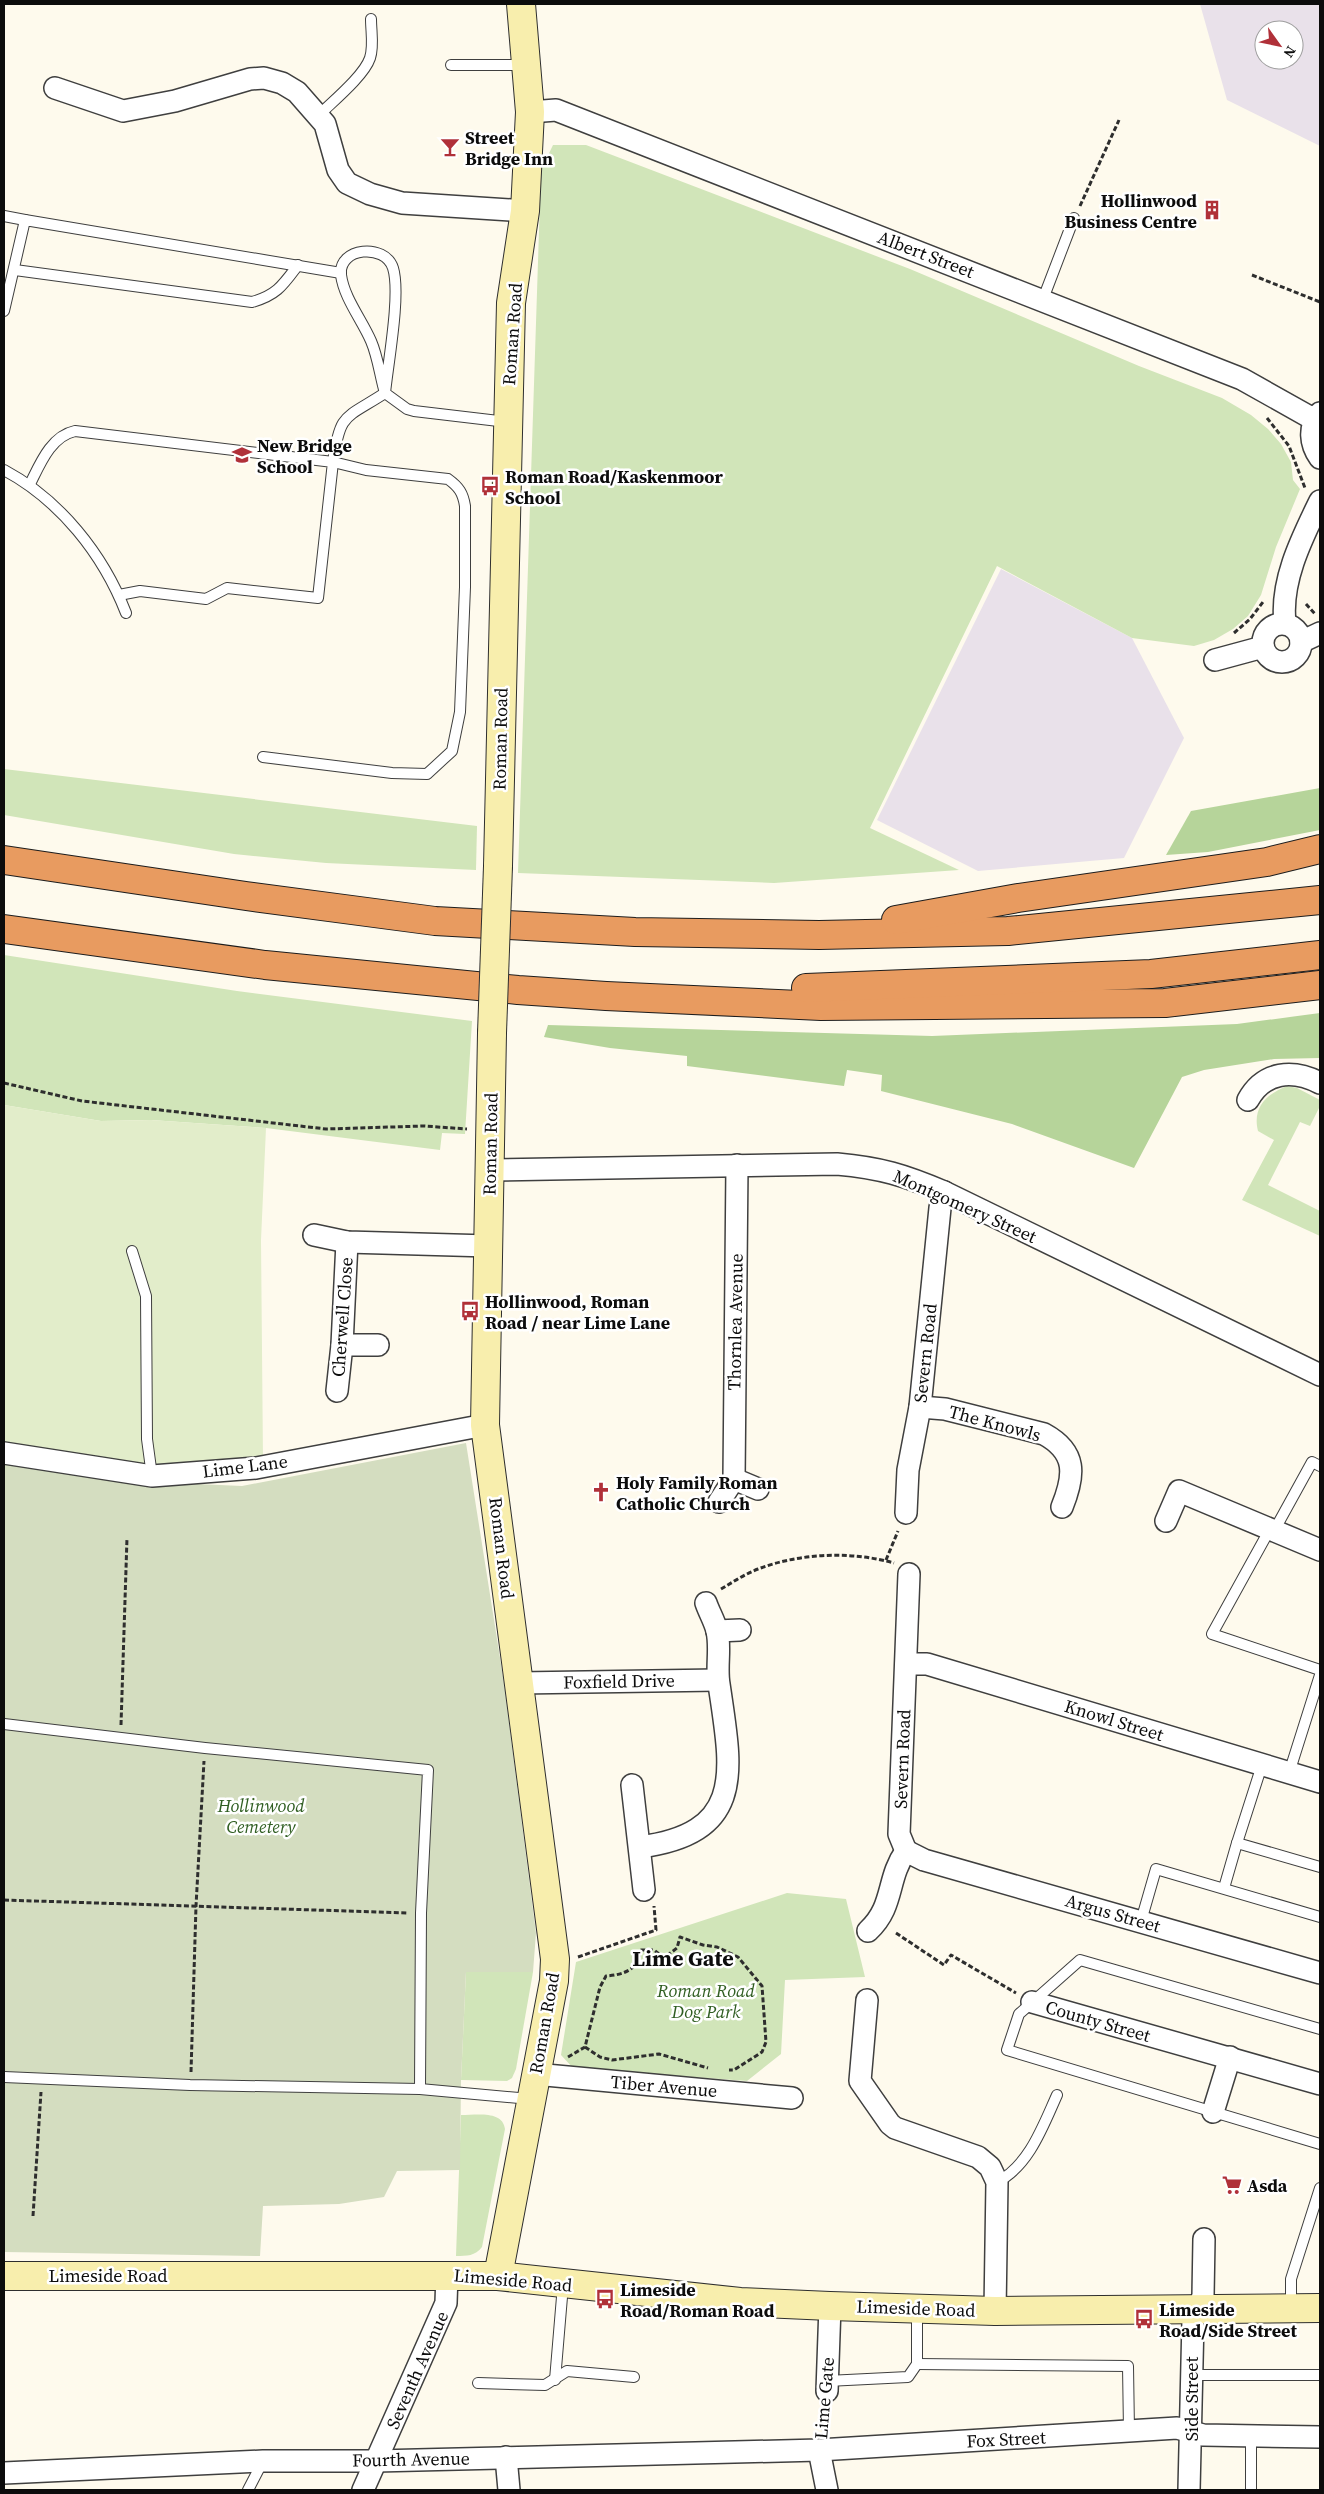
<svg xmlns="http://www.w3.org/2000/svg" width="1324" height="2494" font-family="'Source Serif 4',serif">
	<rect width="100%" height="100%" fill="#fefaed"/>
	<g fill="#e9e1ea" fill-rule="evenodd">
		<path d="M1200,4H1320V146L1227,100ZM1264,30H1294V60H1264Z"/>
		<polygon points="1001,569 1132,638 1184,738 1124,858 978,871 877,820"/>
	</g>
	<g fill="#d1e5b9">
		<polygon points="553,145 586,145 910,269 1139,366 1222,398 1251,415 1268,429 1281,444 1291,462 1293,480 1300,489 1276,547 1261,595 1248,616 1233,629 1214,640 1194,646 1132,638 997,566 870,828 959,870 774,883 518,873 541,170"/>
		<polygon points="4,769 477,826 476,870 326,863 234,854 4,815"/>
		<polygon points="4,955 237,991 472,1021 465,1134 442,1133 440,1150 266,1128 151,1120 101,1121 4,1105"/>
		<path d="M1287,1086L1297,1088L1320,1100V1106L1310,1126L1300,1122L1268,1185L1320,1211V1236L1242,1200L1274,1140L1258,1131C1252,1107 1267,1094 1287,1086Z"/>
		<polygon points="787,1893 846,1899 865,1977 785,1980 781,2054 747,2081 573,2068 561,2055 576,1962"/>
		<polygon points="466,1972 533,1972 516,2069 512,2078 507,2081 461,2080"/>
		<path d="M461,2115C476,2115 503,2110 505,2129L482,2247C475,2256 467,2256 456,2256Z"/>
	</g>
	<g fill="#b6d49a">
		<polygon points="1320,788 1320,830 1208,852 1166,855 1191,811"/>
		<polygon points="1320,1013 1320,1058 1274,1059 1204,1070 1182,1077 1134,1168 1012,1124 881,1091 882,1075 847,1070 844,1086 687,1066 687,1056 610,1048 544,1037 548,1025 932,1036 1237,1024"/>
	</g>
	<polygon fill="#d4ddc0" points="466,1443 504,1683 536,1933 533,1972 466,1972 461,2080 460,2170 397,2171 384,2197 339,2204 263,2206 260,2256 4,2252 4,1462 152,1482 242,1486"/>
	<polygon fill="#e2edca" points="4,1105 101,1121 151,1120 266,1128 261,1240 263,1459 164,1469 4,1442"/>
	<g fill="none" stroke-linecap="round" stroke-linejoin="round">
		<defs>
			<g id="lane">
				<polyline points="451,65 526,65"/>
				<path d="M318,116C332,102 364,76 370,58C374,46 371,32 371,19"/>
				<polyline points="4,216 25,220"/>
				<path d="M15,270L252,302C277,295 283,285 298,265"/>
				<polyline points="1043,299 1074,218"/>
				<polyline points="4,311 25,220 341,273"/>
				<path d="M4,470C60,500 103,554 126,613"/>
				<path d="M30,484C40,464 51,436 75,431L333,462L318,598L227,588L206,599L140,591L119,595"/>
				<path d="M263,757L392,773L427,774L452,751L460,712L465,587V506C463,493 459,487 448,479L366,470L333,462C340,412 345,419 385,393C380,376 378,357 371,341C362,320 344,298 341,275C338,247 385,243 393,268C401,294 388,363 385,393L407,409L414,411L507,422"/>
				<polyline points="132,1251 146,1296 147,1439 152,1476"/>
				<polyline points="1270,1529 1212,1634 1320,1670"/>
				<polyline points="1274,1531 1312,1462 1320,1466"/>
				<polyline points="4,1724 205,1748 428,1770 421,1913 420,2089"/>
				<polyline points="1262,1765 1237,1843 1320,1867"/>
				<polyline points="1289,1773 1320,1675"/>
				<polyline points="1224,1888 1237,1843"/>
				<polyline points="1141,1921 1156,1869 1320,1917"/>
				<polyline points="1320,2029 1080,1960 1019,2014 1007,2050 1320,2144"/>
				<polyline points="4,2077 190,2085 420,2089 530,2099"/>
				<path d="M997,2182C1029,2166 1043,2126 1057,2095"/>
				<polyline points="1291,2307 1291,2279 1320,2188"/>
				<polyline points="917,2364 1128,2366 1129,2431"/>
				<polyline points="1191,2375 1320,2375"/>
				<polyline points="555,2380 563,2285"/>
				<polyline points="827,2381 908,2377 917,2364 917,2310"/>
				<polyline points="478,2383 545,2385 567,2371 634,2377"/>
				<polyline points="248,2490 263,2461"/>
				<polyline points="1251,2490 1251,2437"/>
			</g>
			<g id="street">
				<polyline points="55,88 123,111 175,101 250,79 264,78 282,83 297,92 325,124 338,170 347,183 370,194 402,203 525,211"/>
				<polyline points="530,112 556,110 1242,379 1315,420"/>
				<path d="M1320,413C1308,427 1310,444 1320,458"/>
				<path d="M1285,623C1280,581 1302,538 1320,501"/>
				<circle cx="1282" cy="643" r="19"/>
				<polyline points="1301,642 1320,633"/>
				<polyline points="1215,660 1263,647"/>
				<path d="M1248,1100C1264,1071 1293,1069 1320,1083"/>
				<path d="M490,1170L837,1164C881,1168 904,1175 944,1192L1320,1375"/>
				<polyline points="314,1235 347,1242 489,1246"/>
				<polyline points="342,1345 378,1345"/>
				<polyline points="337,1391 342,1345 347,1242"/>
				<path d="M920,1407L945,1409L1044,1434C1077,1452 1075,1475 1062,1507"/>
				<polyline points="4,1453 152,1476 256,1468 485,1425"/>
				<polyline points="734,1479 737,1165"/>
				<polyline points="719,1502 734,1479 758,1489"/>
				<polyline points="906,1513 908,1470 920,1407 940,1208 944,1192"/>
				<polyline points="1166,1521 1179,1491 1320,1550"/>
				<polyline points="717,1631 740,1630"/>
				<polyline points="906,1664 927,1664 1320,1782"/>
				<polyline points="519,1683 718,1680"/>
				<polyline points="632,1785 644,1890"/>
				<path d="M640,1847C748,1833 731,1768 719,1684C716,1667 721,1648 717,1631C715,1622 709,1612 706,1603"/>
				<polyline points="906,1851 924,1860 1320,1973"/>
				<polyline points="906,1851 899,1834 909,1574"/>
				<path d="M868,1931C895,1906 886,1879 906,1851"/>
				<polyline points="867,2000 860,2081 890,2124 895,2128 978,2157 990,2167 997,2182 995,2311"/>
				<polyline points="1032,2002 1320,2084"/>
				<polyline points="535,2074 792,2098"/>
				<polyline points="1213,2112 1230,2057"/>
				<polyline points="827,2391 830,2306"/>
				<polyline points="819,2450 827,2490"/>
				<polyline points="506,2457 509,2490"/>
				<polyline points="4,2473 263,2461 376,2461 819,2450 1177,2428 1203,2435 1320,2437"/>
				<polyline points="363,2490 446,2303 447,2274"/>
				<polyline points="1189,2490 1193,2320 1203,2296 1204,2239"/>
			</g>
			<g id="secondary">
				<polyline points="498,866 511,303 525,211 530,112 521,4"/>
				<polyline points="492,1033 485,1425 555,1959 554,1981 498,2276"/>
				<polyline points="4,2276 498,2276 740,2302 830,2306 995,2311 1320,2308"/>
			</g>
			<g id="highway">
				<polyline points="4,860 246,896 435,921 635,932 819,935 1008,931 1320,900"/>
				<polyline points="896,920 1018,898 1267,862 1320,849"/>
				<polyline points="4,929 265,965 518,990 606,996 821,1006 1165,1003 1320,985"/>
				<polyline points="806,988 1151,974 1320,955"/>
			</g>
		</defs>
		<use href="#lane" stroke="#3f3f3f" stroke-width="12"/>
		<use href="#street" stroke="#3f3f3f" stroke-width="24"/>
		<use href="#secondary" stroke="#2e2e2e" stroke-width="30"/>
		<use href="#highway" stroke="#1d1d1d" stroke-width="30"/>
		<g stroke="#2e2e2e" stroke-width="3" stroke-dasharray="5 2.5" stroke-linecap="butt">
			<polyline points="1080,206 1119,120"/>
			<polyline points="1252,275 1320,302"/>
			<polyline points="1267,418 1289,446 1305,488"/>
			<polyline points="1306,604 1315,614"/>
			<polyline points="1234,633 1250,619 1263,602"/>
			<polyline points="4,1083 82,1101 326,1129 424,1126 467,1129"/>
			<polyline points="886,1560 898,1531"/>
			<path d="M721,1589C733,1582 745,1574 758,1569C800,1553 851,1551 894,1563"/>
			<polyline points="121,1725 127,1538"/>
			<polyline points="4,1900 408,1913"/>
			<polyline points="896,1933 944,1965 951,1955 1016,1993"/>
			<polyline points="578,1957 656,1930 654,1906"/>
			<polyline points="585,2047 600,2057 612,2060 659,2054 708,2068"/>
			<path d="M568,2057L585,2047L600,1987L606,1976C622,1975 640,1970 640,1950H654L664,1958L677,1948L680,1937L703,1945L717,1947L738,1957L762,1986L766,2042L762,2052L734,2070H729"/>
			<polyline points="191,2072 196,1906 204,1761"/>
			<polyline points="33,2216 41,2092"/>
			<polyline points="822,2430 825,2409"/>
		</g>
		<use href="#lane" stroke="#fff" stroke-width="10"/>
		<use href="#street" stroke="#fff" stroke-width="21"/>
		<use href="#secondary" stroke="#f8eead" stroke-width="28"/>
		<use href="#highway" stroke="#e89b60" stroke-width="28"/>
		<defs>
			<polyline id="secondary-bridge" points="492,1033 498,866"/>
		</defs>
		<use href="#secondary-bridge" stroke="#2e2e2e" stroke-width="30" stroke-linecap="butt"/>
		<use href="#secondary-bridge" stroke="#f8eead" stroke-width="28"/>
	</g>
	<defs>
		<symbol id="bar-bare" viewBox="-9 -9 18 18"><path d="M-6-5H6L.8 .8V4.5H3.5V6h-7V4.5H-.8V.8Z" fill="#b03039" stroke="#fff" stroke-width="2.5" paint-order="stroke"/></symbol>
		<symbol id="building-bare" viewBox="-9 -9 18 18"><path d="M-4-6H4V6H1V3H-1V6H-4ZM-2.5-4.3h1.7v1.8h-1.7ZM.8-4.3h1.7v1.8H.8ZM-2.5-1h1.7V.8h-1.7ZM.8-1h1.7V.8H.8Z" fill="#b03039" stroke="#fff" stroke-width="2.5" paint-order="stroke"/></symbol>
		<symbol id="school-bare" viewBox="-9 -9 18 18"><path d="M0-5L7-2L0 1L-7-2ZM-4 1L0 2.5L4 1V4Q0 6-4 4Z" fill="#b03039" stroke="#fff" stroke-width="2.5" paint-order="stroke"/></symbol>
		<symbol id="bus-bare" viewBox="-9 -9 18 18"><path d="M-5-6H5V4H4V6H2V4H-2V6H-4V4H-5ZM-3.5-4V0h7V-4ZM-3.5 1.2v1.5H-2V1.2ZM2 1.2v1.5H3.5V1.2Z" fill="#b03039" stroke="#fff" stroke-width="2.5" paint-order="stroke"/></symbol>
		<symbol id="church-bare" viewBox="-9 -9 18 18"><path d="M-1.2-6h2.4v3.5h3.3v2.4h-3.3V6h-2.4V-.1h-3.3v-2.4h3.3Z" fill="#b03039" stroke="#fff" stroke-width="2.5" paint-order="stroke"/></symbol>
		<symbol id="supermarket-bare" viewBox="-9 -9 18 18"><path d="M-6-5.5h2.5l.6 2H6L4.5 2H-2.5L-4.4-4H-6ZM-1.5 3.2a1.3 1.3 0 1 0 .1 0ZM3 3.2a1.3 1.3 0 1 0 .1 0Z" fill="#b03039" stroke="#fff" stroke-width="2.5" paint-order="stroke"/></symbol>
	</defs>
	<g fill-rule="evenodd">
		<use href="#bar-bare" x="436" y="133" width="28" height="28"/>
		<use href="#building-bare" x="1198" y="196" width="28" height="28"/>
		<use href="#school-bare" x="228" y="441" width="28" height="28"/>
		<use href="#bus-bare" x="476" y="472" width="28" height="28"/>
		<use href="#bus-bare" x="456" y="1297" width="28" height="28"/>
		<use href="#church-bare" x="587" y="1478" width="28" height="28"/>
		<use href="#supermarket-bare" x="1218" y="2171" width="28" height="28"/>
		<use href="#bus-bare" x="591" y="2285" width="28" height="28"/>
		<use href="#bus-bare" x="1130" y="2305" width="28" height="28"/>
	</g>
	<g text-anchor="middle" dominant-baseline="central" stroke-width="5" stroke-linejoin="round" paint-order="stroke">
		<g font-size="18" font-weight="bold" fill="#0c0c0c" stroke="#fff" text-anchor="start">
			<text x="465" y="137">Street<tspan x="465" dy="21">Bridge Inn</tspan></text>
			<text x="1197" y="200" text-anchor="end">Hollinwood<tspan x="1197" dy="21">Business Centre</tspan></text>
			<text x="257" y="445">New Bridge<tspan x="257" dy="21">School</tspan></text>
			<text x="505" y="476">Roman Road/Kaskenmoor<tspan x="505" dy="21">School</tspan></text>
			<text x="485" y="1301">Hollinwood, Roman<tspan x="485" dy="21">Road / near Lime Lane</tspan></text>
			<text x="616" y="1482">Holy Family Roman<tspan x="616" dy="21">Catholic Church</tspan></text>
			<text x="1247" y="2185">Asda</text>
			<text x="620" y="2289">Limeside<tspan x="620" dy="21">Road/Roman Road</tspan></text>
			<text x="1159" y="2309">Limeside<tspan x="1159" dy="21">Road/Side Street</tspan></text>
		</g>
		<g font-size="18" fill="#0c0c0c" stroke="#fff">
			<text transform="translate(926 254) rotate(21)">Albert Street</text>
			<text transform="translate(512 334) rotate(-86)">Roman Road</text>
			<text transform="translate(500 739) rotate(-89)">Roman Road</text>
			<text transform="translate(490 1144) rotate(-89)">Roman Road</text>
			<text transform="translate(965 1206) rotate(24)">Montgomery Street</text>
			<text transform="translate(342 1317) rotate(-86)">Cherwell Close</text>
			<text transform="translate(735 1322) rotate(-89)">Thornlea Avenue</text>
			<text transform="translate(925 1353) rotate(-84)">Severn Road</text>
			<text transform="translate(995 1423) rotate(15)">The Knowls</text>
			<text transform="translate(245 1466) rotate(-7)">Lime Lane</text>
			<text transform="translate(502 1548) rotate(83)">Roman Road</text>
			<text transform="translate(619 1681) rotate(-1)">Foxfield Drive</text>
			<text transform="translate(1114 1720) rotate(17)">Knowl Street</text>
			<text transform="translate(902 1759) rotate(-88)">Severn Road</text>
			<text transform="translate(1113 1913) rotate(16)">Argus Street</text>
			<text transform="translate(1098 2021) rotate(16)">County Street</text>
			<text transform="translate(544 2023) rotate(-80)">Roman Road</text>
			<text transform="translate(664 2086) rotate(5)">Tiber Avenue</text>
			<text x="108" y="2275">Limeside Road</text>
			<text transform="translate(513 2280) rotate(5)">Limeside Road</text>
			<text transform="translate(916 2308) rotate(2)">Limeside Road</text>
			<text transform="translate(417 2370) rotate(-66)">Seventh Avenue</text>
			<text transform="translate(824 2398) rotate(-85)">Lime Gate</text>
			<text transform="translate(1191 2399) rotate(-90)">Side Street</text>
			<text transform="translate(1006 2439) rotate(-3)">Fox Street</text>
			<text transform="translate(411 2459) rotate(-1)">Fourth Avenue</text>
		</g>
		<g font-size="18" font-style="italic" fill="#305e22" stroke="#fff">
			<text x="261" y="1805">Hollinwood<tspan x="261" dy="21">Cemetery</tspan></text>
			<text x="706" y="1990">Roman Road<tspan x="706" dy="21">Dog Park</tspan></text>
		</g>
		<g font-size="22" font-weight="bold" fill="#0c0c0c" stroke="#fff">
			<text x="683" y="1958">Lime Gate</text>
		</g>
	</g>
	<rect width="1324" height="2494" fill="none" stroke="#0c0c0c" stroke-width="10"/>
	<g transform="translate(1279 45) rotate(123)"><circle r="24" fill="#ffffff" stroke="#9e9e9e"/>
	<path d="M0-4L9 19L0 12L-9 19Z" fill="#b03039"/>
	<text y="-8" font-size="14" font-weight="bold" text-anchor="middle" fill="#0c0c0c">N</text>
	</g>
</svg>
